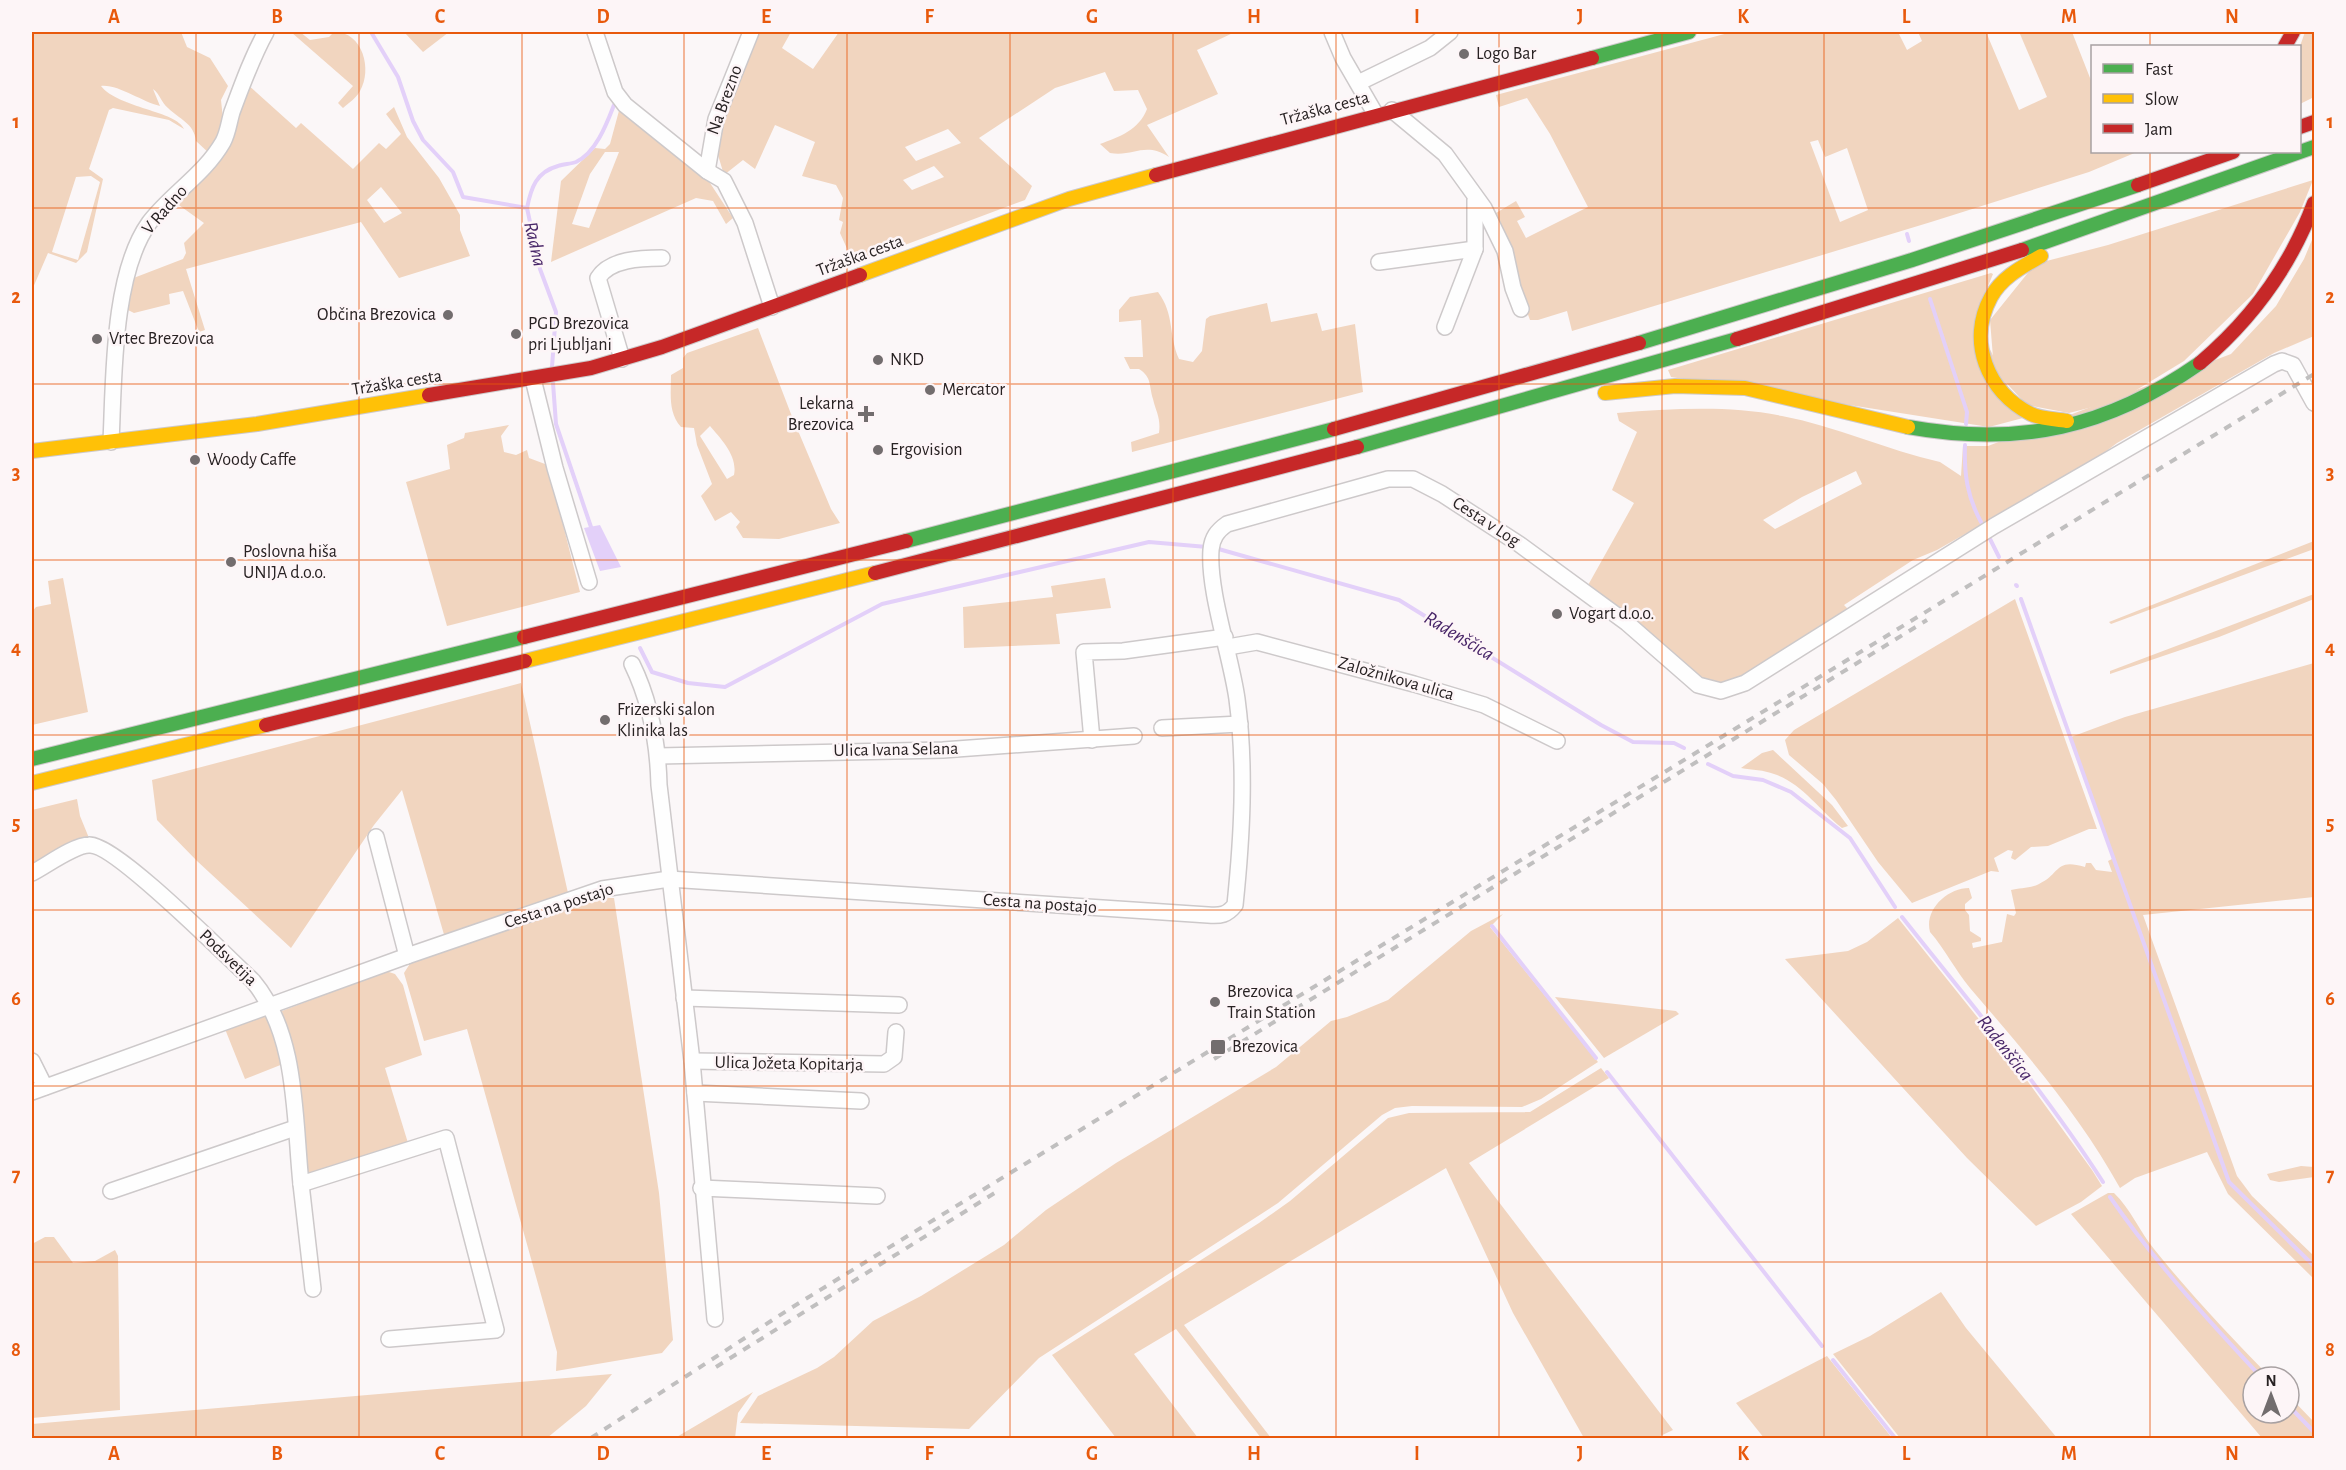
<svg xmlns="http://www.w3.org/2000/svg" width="2346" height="1470" font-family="'Alegreya Sans',sans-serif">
	<rect width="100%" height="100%" fill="#fbf7f8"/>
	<g fill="#f1d5bf" fill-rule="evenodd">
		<path d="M32,32H181L187,47L210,58L228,86L221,100L223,119L220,137L210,154L196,141C194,123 179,119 168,108C161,102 160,94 153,89L160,106C142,102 118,84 101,86C118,108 177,111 184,129L169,120L113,108L109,110L89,169L103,179L87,252L76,263L48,253L32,290ZM91,176L100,182L78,260L52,252L76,177Z"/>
		<path d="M291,32H300L310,40L329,37L334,32C362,31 373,69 360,91C357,97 349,103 343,108L338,103L353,86Z"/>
		<polygon points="404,32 449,32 423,52"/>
		<path d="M758,32H791L782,48L813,69L839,32H1235L1197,50L1218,94L1147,125L1169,157C1145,141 1134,157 1110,153L1100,144C1119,137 1139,130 1147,109L1138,90L1114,91L1105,72L1055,88L979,138L1032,186L1025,200L854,264L840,233L843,222L839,220L843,198L836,185L802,176L815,142L775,125L755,169L743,160L724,175L715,145L721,123ZM948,129L961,143L916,161L905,147ZM934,166L944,177L912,190L903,180Z"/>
		<path d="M1732,32H1898L1907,50L1922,41L1918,32H1986L2019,110L2047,97L2020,34L2029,32H2072L2092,83V152H2137L2089,172L1931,222L1572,331L1567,311L1538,320H1530L1491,216L1516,201L1525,217L1517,221L1526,238L1588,207L1550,134L1527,98L1499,107L1496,95ZM1818,140L1825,157L1847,148L1868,210L1840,222L1810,142Z"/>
		<polygon points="2305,32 2314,32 2314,97 2300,104 2300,46"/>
		<path d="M247,84L296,128L301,123L353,169L379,143L386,149L401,134L386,114L394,107L407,137L439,178L460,215V230L470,256L399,278L361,222L186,269L205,330L199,332L183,291L169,294L170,304L134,313L128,310L131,279L183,259L186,253L184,243L204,223L176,203L200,180ZM381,187L402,213L384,223L367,200Z"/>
		<path d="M620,107L710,183L733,218L726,224L713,201L696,198L551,262L561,181L595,148L605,149L610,144ZM605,152H619L589,228L572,224L590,174Z"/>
		<polygon points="2313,180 2300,212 2253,294 2184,361 2120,400 2069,413 2027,405 1994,370 1990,320 2035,264 2108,245"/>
		<path d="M2314,235V336L2274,353L2117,443L2093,461L1937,550L1913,560L1844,605L1850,611L1757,670L1726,684H1708L1587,587L1634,503L1612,490L1637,432L1619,421L1617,413C1671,409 1728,405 1782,416C1835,426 1887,450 1940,462L1961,476L1963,446H1988L2231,354L2276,306L2304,259ZM1856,471L1862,484L1775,529L1763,520L1802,497Z"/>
		<polygon points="1991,273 1993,274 1975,318 2023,418 1989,427 1671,377 1668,370"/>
		<path d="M1158,292C1175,315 1168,334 1179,359L1193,362L1202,351L1206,319L1210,316L1267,303L1271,322L1317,313L1322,331L1355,324L1363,392L1132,452L1131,442L1159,433C1161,418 1156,412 1153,399C1149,386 1152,377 1139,369H1130L1124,357H1143L1141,320L1119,322V310L1130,297Z"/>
		<path d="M758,328L791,414L831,509L840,523L779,539L743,538L736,527L740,522L731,512L715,521L701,496L712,484L697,445L694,428L681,427C668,412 671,394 671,375L683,368V358L687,353ZM710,426C721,439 738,456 734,475L727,479L700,436Z"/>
		<polygon points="509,425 501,436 504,452 516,455 527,450 529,458 545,464 550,473 580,592 447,626 406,482 450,469 447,445 464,438 465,433"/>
		<polygon points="2314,541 2314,549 2111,624 2109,622"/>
		<polygon points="63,578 88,712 32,725 32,612 36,607 51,604 48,581"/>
		<polygon points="1105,578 1111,608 1056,614 1060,644 964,648 963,607 1053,597 1051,586"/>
		<polygon points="2314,594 2314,599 2219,637 2110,674 2110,671"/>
		<polygon points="2015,599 2097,829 2089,829 2048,846 2031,847 2015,860 2011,858 2013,851 2008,850 1994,858 1999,872 1991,871 1912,903 1878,862 1836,800 1823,784 1789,755 1785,740 1794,730"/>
		<path d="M2314,663V897L2143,915L2237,1176L2252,1196L2314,1256V1279L2228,1194L2207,1152L2135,1178L2120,1188C2080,1115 2024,1051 1970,988C1955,970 1945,949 1930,932C1924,910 1947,888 1969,888L1972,898L1965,904V910L1969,915L1970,931L1981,938V941L1972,943L1973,948L2002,942L2007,914L2014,916L2016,913L2011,890C2019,888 2032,888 2039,884C2061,874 2054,858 2085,867L2086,863H2091L2096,870L2112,872L2108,861L2114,858L2071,737L2125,717Z"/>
		<polygon points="521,683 568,893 445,938 402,790 374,825 291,948 197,861 157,820 152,780"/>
		<path d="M1773,750L1832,805L1848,826L1842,828C1819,810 1802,783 1774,774C1764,770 1752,770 1741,768L1762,753Z"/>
		<polygon points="77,799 80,816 89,838 32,869 32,810"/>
		<polygon points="602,898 614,898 659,1193 673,1340 662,1353 556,1371 557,1352 467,1029 424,1041 404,973 411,962"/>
		<polygon points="1503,914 1490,927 1598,1062 1541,1099 1522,1107 1412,1106 1395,1108 1382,1115 1278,1203 1039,1358 969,1429 740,1423 758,1396 817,1368 834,1357 873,1321 921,1296 1004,1245 1046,1210 1116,1163 1276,1067 1331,1021 1347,1017 1388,1000 1471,931"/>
		<polygon points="1898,918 2018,1068 2092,1170 2102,1186 2081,1202 2036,1226 1967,1158 1785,959 1848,951 1867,942"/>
		<polygon points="386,971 395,974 403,985 422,1055 385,1068 408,1143 307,1178 282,1011"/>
		<polygon points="1555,997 1676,1011 1679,1014 1604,1058"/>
		<polygon points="262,1017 268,1017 272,1022 283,1064 245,1079 225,1029"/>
		<polygon points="1601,1068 1609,1078 1469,1163 1673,1430 1656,1438 1584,1438 1513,1313 1446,1168 1184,1325 1271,1438 1261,1438 1176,1329 1134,1354 1198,1438 1116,1438 1052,1355 1259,1223 1290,1201 1388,1118 1409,1113 1530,1112"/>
		<polygon points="2301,1166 2314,1167 2314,1177 2279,1182 2270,1180 2267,1174"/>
		<path d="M2108,1193H2114C2130,1208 2140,1232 2154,1249C2190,1294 2230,1336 2270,1377H2253V1413H2289V1396L2314,1422V1438H2262L2071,1214Z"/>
		<polygon points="45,1237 54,1237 73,1263 95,1261 115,1250 118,1256 120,1410 32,1418 32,1244"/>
		<polygon points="1941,1292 1966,1328 2057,1438 1900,1438 1833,1354 1870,1336"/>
		<polygon points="1827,1356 1892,1438 1764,1438 1736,1403"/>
		<polygon points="612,1374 586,1406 547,1438 32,1438 32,1424"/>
		<polygon points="753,1392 738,1413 735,1438 675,1438"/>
	</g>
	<polygon fill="#e3d0f9" points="600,525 621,567 600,571 584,528"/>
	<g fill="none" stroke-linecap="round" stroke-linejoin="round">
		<g stroke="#e3d0f9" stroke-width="4">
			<polyline points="371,32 398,77 413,121 423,140 453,172 463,197 527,208 540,269 556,312 552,367"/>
			<path d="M527,208C531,188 536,172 558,166C563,164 571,164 576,162C596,153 607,123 614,105"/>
			<polyline points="1907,234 1909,241"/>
			<polyline points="1930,299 1967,412 1966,424"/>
			<polyline points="553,383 556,424 591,527"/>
			<path d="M1965,445C1964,474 1967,496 1981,522"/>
			<polyline points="1990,539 1999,557"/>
			<polyline points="1215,548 1399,600 1601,725 1633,742 1674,743 1684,748"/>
			<polyline points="2016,585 2017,586"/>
			<polyline points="2021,599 2229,1182 2314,1266"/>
			<polyline points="640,648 652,672 688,683 725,687 882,604 1149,542 1207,547"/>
			<polyline points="1708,764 1733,776 1763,780 1791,792 1850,838 1895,907"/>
			<path d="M1902,917C1971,1004 2043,1089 2103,1182"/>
			<polyline points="1492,926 1596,1058"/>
			<polyline points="1607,1072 1822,1346"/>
			<path d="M2110,1197C2155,1262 2207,1319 2261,1377"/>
			<polyline points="1833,1360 1895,1438"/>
			<polyline points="2289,1406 2314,1432"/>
		</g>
		<defs>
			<g id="street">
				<polyline points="595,32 615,92 625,105 707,171 724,181 745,223 772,307"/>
				<polyline points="1332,32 1343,58 1376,115"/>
				<polyline points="1358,83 1430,48 1450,32"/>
				<polyline points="1392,110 1445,154 1484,208 1505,251 1513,288 1521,309"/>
				<polyline points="707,171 716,119 751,32"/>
				<polyline points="1379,262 1475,249"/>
				<polyline points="1445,327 1475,249 1475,200"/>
				<path d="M622,359L598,278C610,259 641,258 662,258"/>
				<polyline points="533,379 555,468 589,582"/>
				<path d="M111,442C114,380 112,275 149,223C171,194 204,175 223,142C228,133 229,122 232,112C242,85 252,57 266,32"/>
				<polyline points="1228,647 1257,642 1414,684 1484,705 1557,741"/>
				<path d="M632,664C650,701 658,745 659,785L692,1061L715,1319"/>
				<polyline points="1162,728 1240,724"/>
				<polyline points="1092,740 1084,652 1123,651 1225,637"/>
				<polyline points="658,756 943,750 1134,736"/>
				<polyline points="376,837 407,956"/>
				<path d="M32,873C46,866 74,845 89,845C115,843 228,958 253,981C298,1035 294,1117 301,1184L446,1138L496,1330L389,1339"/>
				<polyline points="684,998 899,1005"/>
				<polyline points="32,1061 45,1087"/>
				<polyline points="692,1061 884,1064 894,1057 896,1032"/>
				<path d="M32,1092L407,956L602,889L669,879L1208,915C1221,916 1227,915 1235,905C1242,837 1246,767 1237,699C1231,656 1208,591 1211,550C1212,538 1217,531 1227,524L1388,479H1413L1442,494L1519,544L1627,623L1698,685L1721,691L1745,683L1994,526L2274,364L2282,361L2293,365L2314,403"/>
				<polyline points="695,1093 861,1101"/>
				<polyline points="301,1184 313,1289"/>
				<polyline points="701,1188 877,1196"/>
				<polyline points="111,1191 295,1128"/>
			</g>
			<g id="fast">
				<polyline points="1592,58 1689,32"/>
				<polyline points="2022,250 2314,147"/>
				<polyline points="1639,343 1912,260 2138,185"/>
				<path d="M1908,427C2020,447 2107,428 2200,363"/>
				<polyline points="1357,447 1737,339"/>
				<polyline points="906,541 1334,429"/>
				<polyline points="32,759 524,637"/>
			</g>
			<g id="slow">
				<path d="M2041,256C2022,267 2002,277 1991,297C1967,341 1987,392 2031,414C2041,419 2056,419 2067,421"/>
				<polyline points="860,275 1069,199 1156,175"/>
				<polyline points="1605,393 1675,386 1745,388 1908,427"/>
				<polyline points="32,451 257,424 429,395"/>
				<polyline points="525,661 875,573"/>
				<polyline points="32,783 266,725"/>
			</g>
			<g id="jam">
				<polyline points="2285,46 2293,32"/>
				<polyline points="2300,127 2314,122"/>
				<polyline points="1156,175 1592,58"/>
				<polyline points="2138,185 2233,152"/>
				<polyline points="1737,339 2022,250"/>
				<path d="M2200,363C2252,319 2290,268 2314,203"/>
				<polyline points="429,395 591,368 662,347 860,275"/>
				<polyline points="1334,429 1639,343"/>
				<polyline points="875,573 1357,447"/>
				<polyline points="524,637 906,541"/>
				<polyline points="266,725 525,661"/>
			</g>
		</defs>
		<use href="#street" stroke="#cdc9ca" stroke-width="18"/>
		<use href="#fast" stroke="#cdc9ca" stroke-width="16"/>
		<use href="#slow" stroke="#cdc9ca" stroke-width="16"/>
		<use href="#jam" stroke="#cdc9ca" stroke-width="16"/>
		<use href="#street" stroke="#fefefe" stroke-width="15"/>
		<use href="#fast" stroke="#4caf50" stroke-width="14"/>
		<use href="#slow" stroke="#ffc107" stroke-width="14"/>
		<use href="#jam" stroke="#c62828" stroke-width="14"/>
		<g stroke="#c0bfbf" stroke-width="4" stroke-dasharray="8 8" stroke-linecap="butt">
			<polyline points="1214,1059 1927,620"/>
			<polyline points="716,1367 1001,1189"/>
			<polyline points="591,1438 791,1308 940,1216 2314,374"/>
		</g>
	</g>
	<path fill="none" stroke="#e8590c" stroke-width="1.5" stroke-opacity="0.55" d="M196,32V1438M359,32V1438M522,32V1438M684,32V1438M847,32V1438M1010,32V1438M1173,32V1438M1336,32V1438M1499,32V1438M1662,32V1438M1824,32V1438M1987,32V1438M2150,32V46M2150,152V1438M32,208H2314M32,384H2314M32,560H2314M32,735H2314M32,910H2314M32,1086H2314M32,1262H2314"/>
	<g fill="#726d6e" stroke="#fdf5f7" stroke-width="2">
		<circle cx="1464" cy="54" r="6"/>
		<circle cx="448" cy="315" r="6"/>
		<circle cx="516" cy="334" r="6"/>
		<circle cx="97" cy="339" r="6"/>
		<circle cx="878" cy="360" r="6"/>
		<circle cx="930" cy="390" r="6"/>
		<path d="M863 405h6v6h6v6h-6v6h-6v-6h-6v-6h6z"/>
		<circle cx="878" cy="450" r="6"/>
		<circle cx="195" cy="460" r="6"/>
		<circle cx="231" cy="562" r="6"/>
		<circle cx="1557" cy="614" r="6"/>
		<circle cx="605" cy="720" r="6"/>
		<circle cx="1215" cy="1002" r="6"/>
		<rect x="1210" y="1039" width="16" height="16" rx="3"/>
	</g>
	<g text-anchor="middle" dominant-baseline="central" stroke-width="5" stroke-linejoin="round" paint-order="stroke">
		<g font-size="18" fill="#282223" stroke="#fdf5f7" text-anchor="start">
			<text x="1476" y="54">Logo Bar</text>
			<text x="436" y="315" text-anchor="end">Občina Brezovica</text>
			<text x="528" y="324">PGD Brezovica<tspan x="528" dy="21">pri Ljubljani</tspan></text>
			<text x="109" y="339">Vrtec Brezovica</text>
			<text x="890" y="360">NKD</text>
			<text x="942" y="390">Mercator</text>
			<text x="854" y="404" text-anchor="end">Lekarna<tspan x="854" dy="21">Brezovica</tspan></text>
			<text x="890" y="450">Ergovision</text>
			<text x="207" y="460">Woody Caffe</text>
			<text x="243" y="552">Poslovna hiša<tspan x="243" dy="21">UNIJA d.o.o.</tspan></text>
			<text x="1569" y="614">Vogart d.o.o.</text>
			<text x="617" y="710">Frizerski salon<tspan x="617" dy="21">Klinika las</tspan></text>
			<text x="1227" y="992">Brezovica<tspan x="1227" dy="21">Train Station</tspan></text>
			<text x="1232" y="1047">Brezovica</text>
		</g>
		<g font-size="18" fill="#282223" stroke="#fdf5f7">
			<text transform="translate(725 100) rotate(-70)">Na Brezno</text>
			<text transform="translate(1325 109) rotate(-15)">Tržaška cesta</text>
			<text transform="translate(165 210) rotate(-49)">V Radno</text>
			<text transform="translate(860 256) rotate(-20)">Tržaška cesta</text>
			<text transform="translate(397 383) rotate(-9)">Tržaška cesta</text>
			<text transform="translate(1486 522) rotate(33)">Cesta v Log</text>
			<text transform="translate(1396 679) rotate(16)">Založnikova ulica</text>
			<text transform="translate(896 750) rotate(-1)">Ulica Ivana Selana</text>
			<text transform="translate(1040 904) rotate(4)">Cesta na postajo</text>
			<text transform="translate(559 906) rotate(-18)">Cesta na postajo</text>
			<text transform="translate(228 958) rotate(44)">Podsvetija</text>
			<text transform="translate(789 1064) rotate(1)">Ulica Jožeta Kopitarja</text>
		</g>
		<g font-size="20" font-style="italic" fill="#482668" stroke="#fdf5f7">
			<text transform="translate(535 244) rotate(77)">Radna</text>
			<text transform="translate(1459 636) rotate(31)">Radenščica</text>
			<text transform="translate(2005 1048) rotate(52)">Radenščica</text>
		</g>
	</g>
	<rect width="2346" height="1470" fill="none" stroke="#fdf5f7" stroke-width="66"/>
	<rect x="2091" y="45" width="210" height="108" fill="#fdf5f7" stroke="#a8a1a2" stroke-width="1.5"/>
	<rect x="2103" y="64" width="30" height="9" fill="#4caf50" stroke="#a8a1a2" stroke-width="1.5"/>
	<text x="2145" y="75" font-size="18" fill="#282223">Fast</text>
	<rect x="2103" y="94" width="30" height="9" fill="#ffc107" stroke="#a8a1a2" stroke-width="1.5"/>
	<text x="2145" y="105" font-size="18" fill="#282223">Slow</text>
	<rect x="2103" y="124" width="30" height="9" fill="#c62828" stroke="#a8a1a2" stroke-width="1.5"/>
	<text x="2145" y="135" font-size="18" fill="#282223">Jam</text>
	<g transform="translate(2271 1395)"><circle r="28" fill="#fdf5f7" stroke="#a8a1a2" stroke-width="1.5"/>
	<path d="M0-4.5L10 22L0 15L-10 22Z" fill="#726d6e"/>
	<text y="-9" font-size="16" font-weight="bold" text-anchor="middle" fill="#282223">N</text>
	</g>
	<rect x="33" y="33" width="2280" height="1404" fill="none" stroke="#e8590c" stroke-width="2"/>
	<g font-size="20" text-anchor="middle" font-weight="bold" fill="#e8590c">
		<text x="114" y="23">A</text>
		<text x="277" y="23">B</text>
		<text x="440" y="23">C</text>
		<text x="603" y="23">D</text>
		<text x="766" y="23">E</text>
		<text x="929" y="23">F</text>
		<text x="1092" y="23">G</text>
		<text x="1254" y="23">H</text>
		<text x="1417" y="23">I</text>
		<text x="1580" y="23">J</text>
		<text x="1743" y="23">K</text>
		<text x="1906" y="23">L</text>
		<text x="2069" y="23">M</text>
		<text x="2232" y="23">N</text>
		<text x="16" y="128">1</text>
		<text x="2330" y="128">1</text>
		<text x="16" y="303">2</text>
		<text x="2330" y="303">2</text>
		<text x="16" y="479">3</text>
		<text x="2330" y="479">3</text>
		<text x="16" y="654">4</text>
		<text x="2330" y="654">4</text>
		<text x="16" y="830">5</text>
		<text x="2330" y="830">5</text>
		<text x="16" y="1005">6</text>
		<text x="2330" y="1005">6</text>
		<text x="16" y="1181">7</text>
		<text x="2330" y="1181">7</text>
		<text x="16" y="1356">8</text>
		<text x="2330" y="1356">8</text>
		<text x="114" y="1460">A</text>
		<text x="277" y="1460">B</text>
		<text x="440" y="1460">C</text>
		<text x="603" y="1460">D</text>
		<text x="766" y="1460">E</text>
		<text x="929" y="1460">F</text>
		<text x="1092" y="1460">G</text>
		<text x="1254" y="1460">H</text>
		<text x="1417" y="1460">I</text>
		<text x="1580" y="1460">J</text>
		<text x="1743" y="1460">K</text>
		<text x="1906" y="1460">L</text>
		<text x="2069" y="1460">M</text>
		<text x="2232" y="1460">N</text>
	</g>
</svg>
